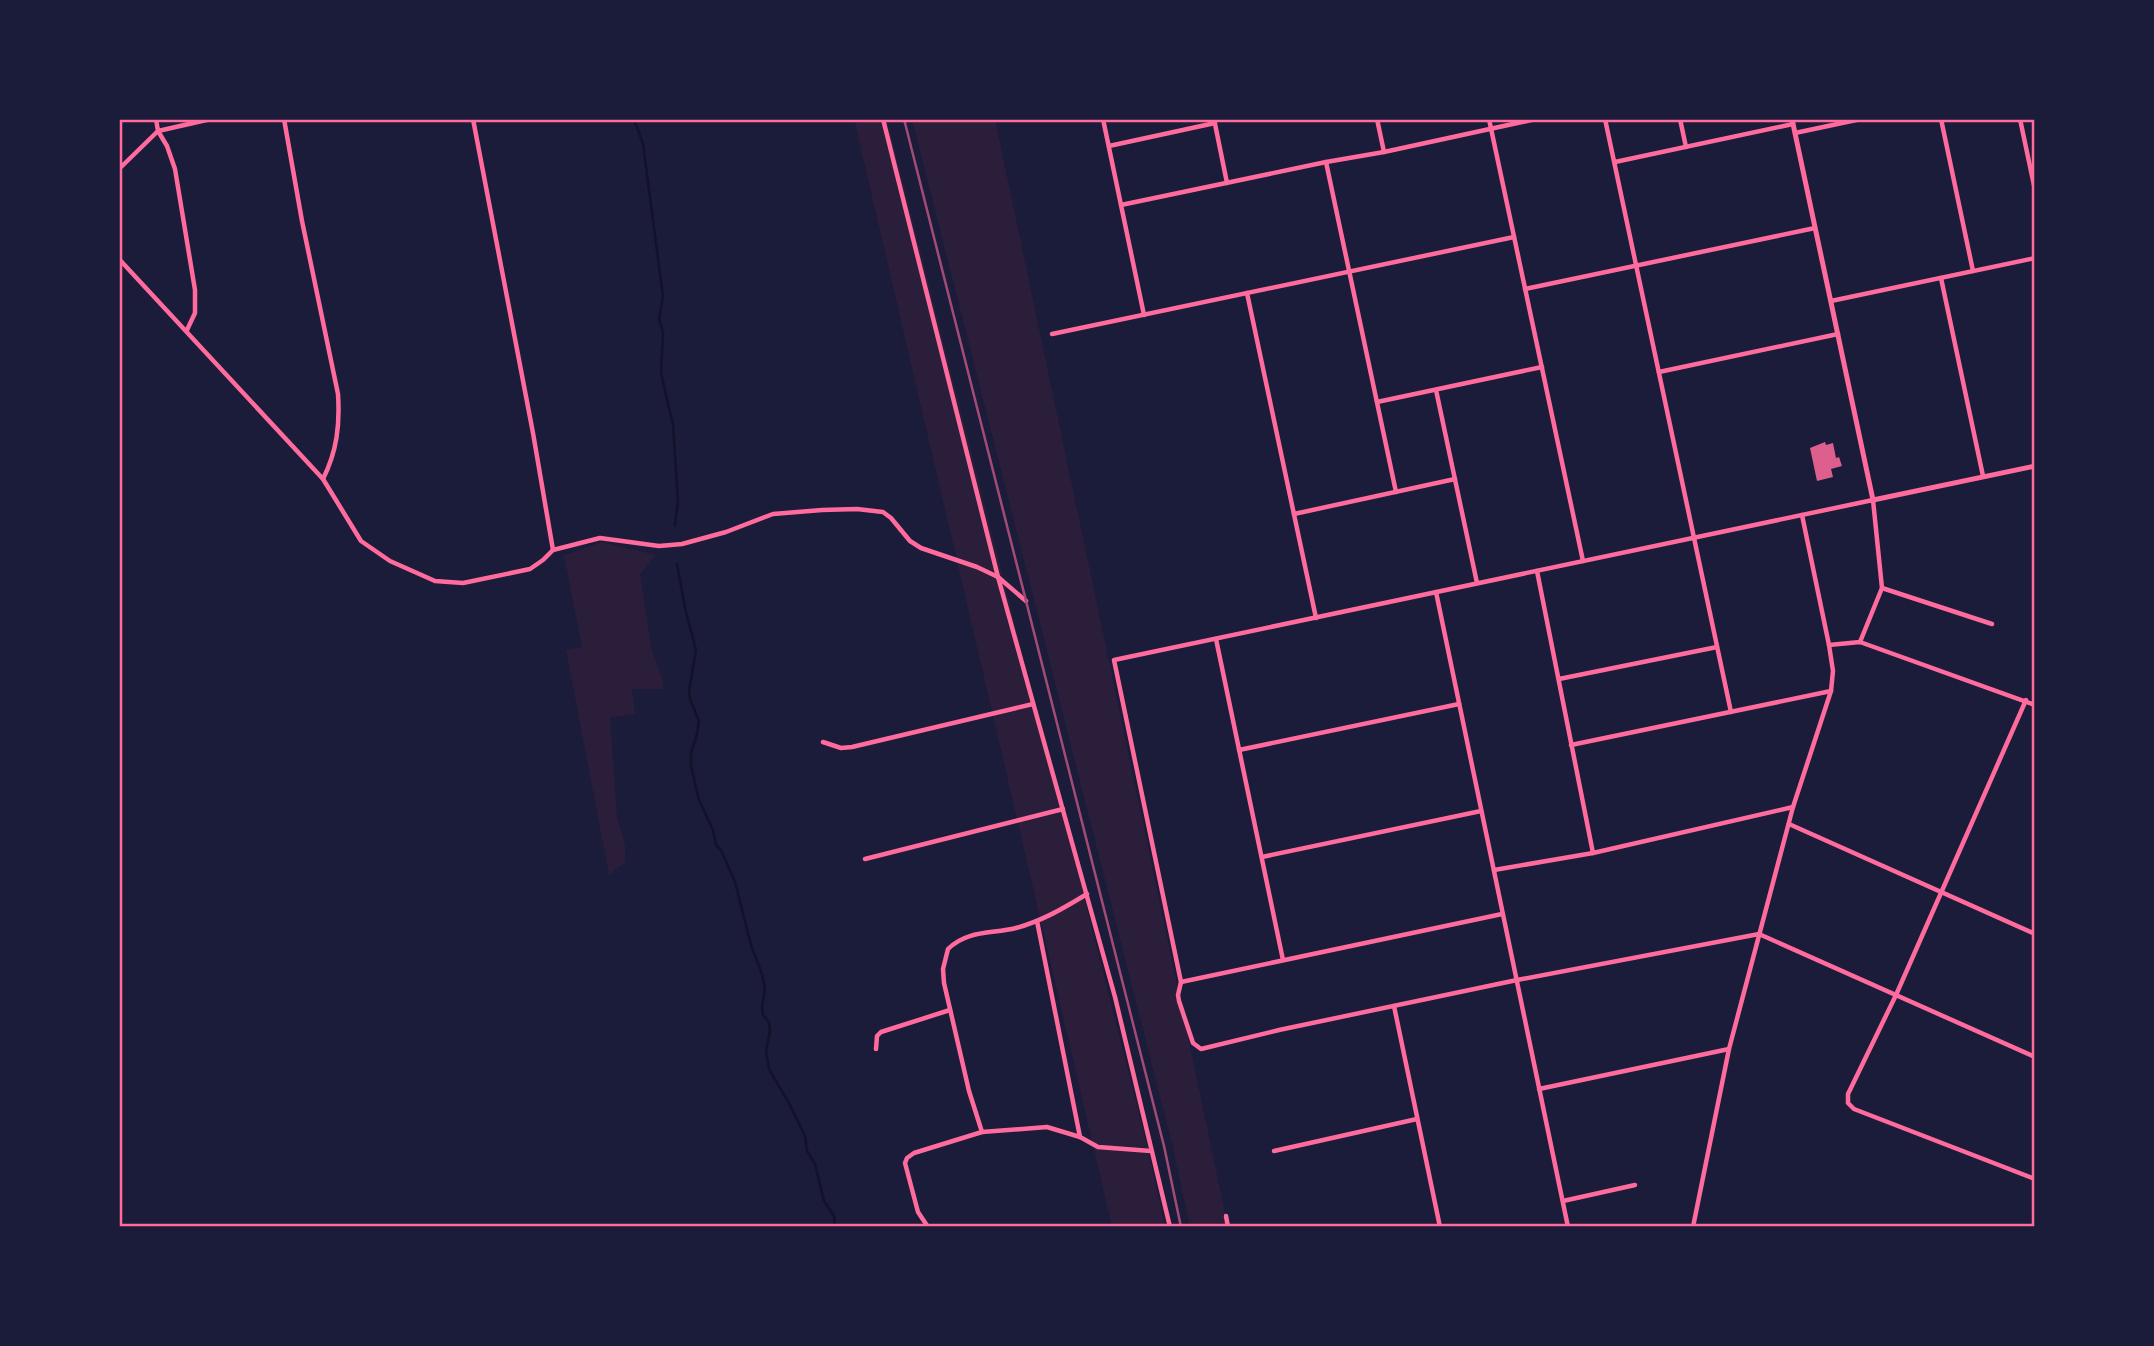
<svg xmlns="http://www.w3.org/2000/svg" width="2154" height="1346" font-family="'Fira Sans Condensed',sans-serif">
	<rect width="100%" height="100%" fill="#1b1b3a"/>
	<g fill="#2a1e3b">
		<polygon points="854,119 887,119 1148,1149 1165,1227 1112,1227"/>
		<polygon points="912,119 995,119 1228,1227 1190,1227 1172,1144"/>
		<polygon points="602,542 656,555 640,574 652,651 663,681 663,689 632,689 635,714 610,718 617,817 625,845 625,862 609,875 566,650 582,647 565,560 562,556"/>
	</g>
	<g fill="none" stroke-linecap="round" stroke-linejoin="round">
		<g stroke="#12122b" stroke-width="2.5">
			<polyline points="634,119 643,144 663,296 659,319 663,332 661,373 673,425 678,501 675,525"/>
			<polyline points="677,564 685,608 696,650 689,691 690,699 699,721 697,734 691,753 691,766 699,800 713,830 716,845 721,850 735,882 751,945 762,974 765,989 762,1007 763,1015 769,1022 770,1031 766,1051 769,1069 790,1105 805,1136 807,1151 815,1164 824,1201 834,1216 835,1227"/>
		</g>
	</g>
	<polygon fill="#dd5f8e" points="1825,442 1826,445 1833,443 1836,458 1839,457 1842,466 1831,469 1833,477 1817,481 1810,448"/>
	<g fill="none" stroke-linecap="round" stroke-linejoin="round">
		<g stroke="#ff6b9d" stroke-width="4.5">
			<polyline points="156,119 158,131 167,146 175,169 195,290 195,313 187,330"/>
			<path d="M284,119L302,221L338,394C340,425 337,451 323,479"/>
			<polyline points="473,119 533,433 553,550"/>
			<polyline points="883,119 998,577 1115,997 1170,1227"/>
			<polyline points="1103,119 1144,315"/>
			<polyline points="1214,119 1227,183"/>
			<polyline points="1377,119 1384,152"/>
			<polyline points="1489,119 1583,561"/>
			<polyline points="1605,119 1731,712"/>
			<polyline points="1680,119 1686,147"/>
			<polyline points="1941,119 1973,271"/>
			<polyline points="2020,119 2035,190"/>
			<polyline points="1795,133 1861,119"/>
			<polyline points="1109,146 1215,123"/>
			<polyline points="1326,162 1396,492"/>
			<polyline points="1615,162 1793,124"/>
			<polyline points="119,169 158,131 211,119"/>
			<polyline points="1121,205 1326,162 1384,152 1536,119"/>
			<polyline points="119,259 323,479 361,541 390,561 435,581 463,583 530,569 543,560 553,550 600,538 659,546 682,544 726,532 773,514 822,510 857,509 883,512 891,518 910,541 921,548 977,567 998,577 1026,601"/>
			<polyline points="1941,278 1983,476"/>
			<polyline points="1525,289 1815,228"/>
			<polyline points="1247,293 1316,618"/>
			<polyline points="1831,301 2035,258"/>
			<polyline points="1052,334 1514,237"/>
			<polyline points="1659,372 1838,334"/>
			<polyline points="1436,390 1477,583"/>
			<polyline points="1377,402 1542,367"/>
			<polyline points="1294,514 1455,479"/>
			<polyline points="1537,571 1593,853"/>
			<polyline points="1436,592 1568,1227"/>
			<polyline points="1992,624 1882,588 1873,500 1114,660 1181,982 1178,995 1179,1001 1193,1043 1201,1049 1279,1030 1517,980 1759,934 2035,1057"/>
			<polyline points="1216,639 1283,960"/>
			<polyline points="1860,642 1882,588"/>
			<polyline points="1829,645 1860,642 2035,705"/>
			<polyline points="1559,679 1717,647"/>
			<polyline points="2026,700 1896,995 1848,1094 1848,1103 1854,1109 2035,1179"/>
			<polyline points="823,742 841,748 852,747 1033,704"/>
			<polyline points="1571,745 1831,691"/>
			<polyline points="1239,750 1459,704"/>
			<polyline points="1789,824 2035,934"/>
			<polyline points="1262,857 1481,811"/>
			<polyline points="865,859 1063,809"/>
			<polyline points="1494,870 1593,853 1793,807"/>
			<polyline points="1037,921 1080,1137"/>
			<polyline points="1181,982 1502,914"/>
			<polyline points="1394,1006 1440,1227"/>
			<polyline points="876,1049 877,1036 881,1032 950,1010"/>
			<polyline points="1539,1089 1729,1049"/>
			<path d="M982,1132L969,1091L944,983L943,969L948,949C967,930 992,934 1016,928C1042,921 1064,908 1087,894"/>
			<polyline points="1274,1151 1417,1119"/>
			<polyline points="1563,1201 1635,1185"/>
			<polyline points="1226,1216 1228,1227"/>
			<polyline points="928,1227 918,1212 905,1163 907,1158 914,1153 982,1132 1047,1127 1080,1137 1098,1147 1151,1151"/>
			<polyline points="1693,1227 1729,1049 1793,807 1831,691 1833,671 1829,645 1802,515"/>
		</g>
		<polyline stroke="#ff6b9d" stroke-width="5" points="1792,119 1873,500 2035,466"/>
		<polyline stroke="#a44b75" stroke-width="2.5" points="904,119 1164,1146 1181,1227"/>
	</g>
	<rect width="2154" height="1346" fill="none" stroke="#1b1b3a" stroke-width="242"/>
	<rect x="121" y="121" width="1912" height="1104" fill="none" stroke="#ff6b9d" stroke-width="2.5"/>
</svg>
